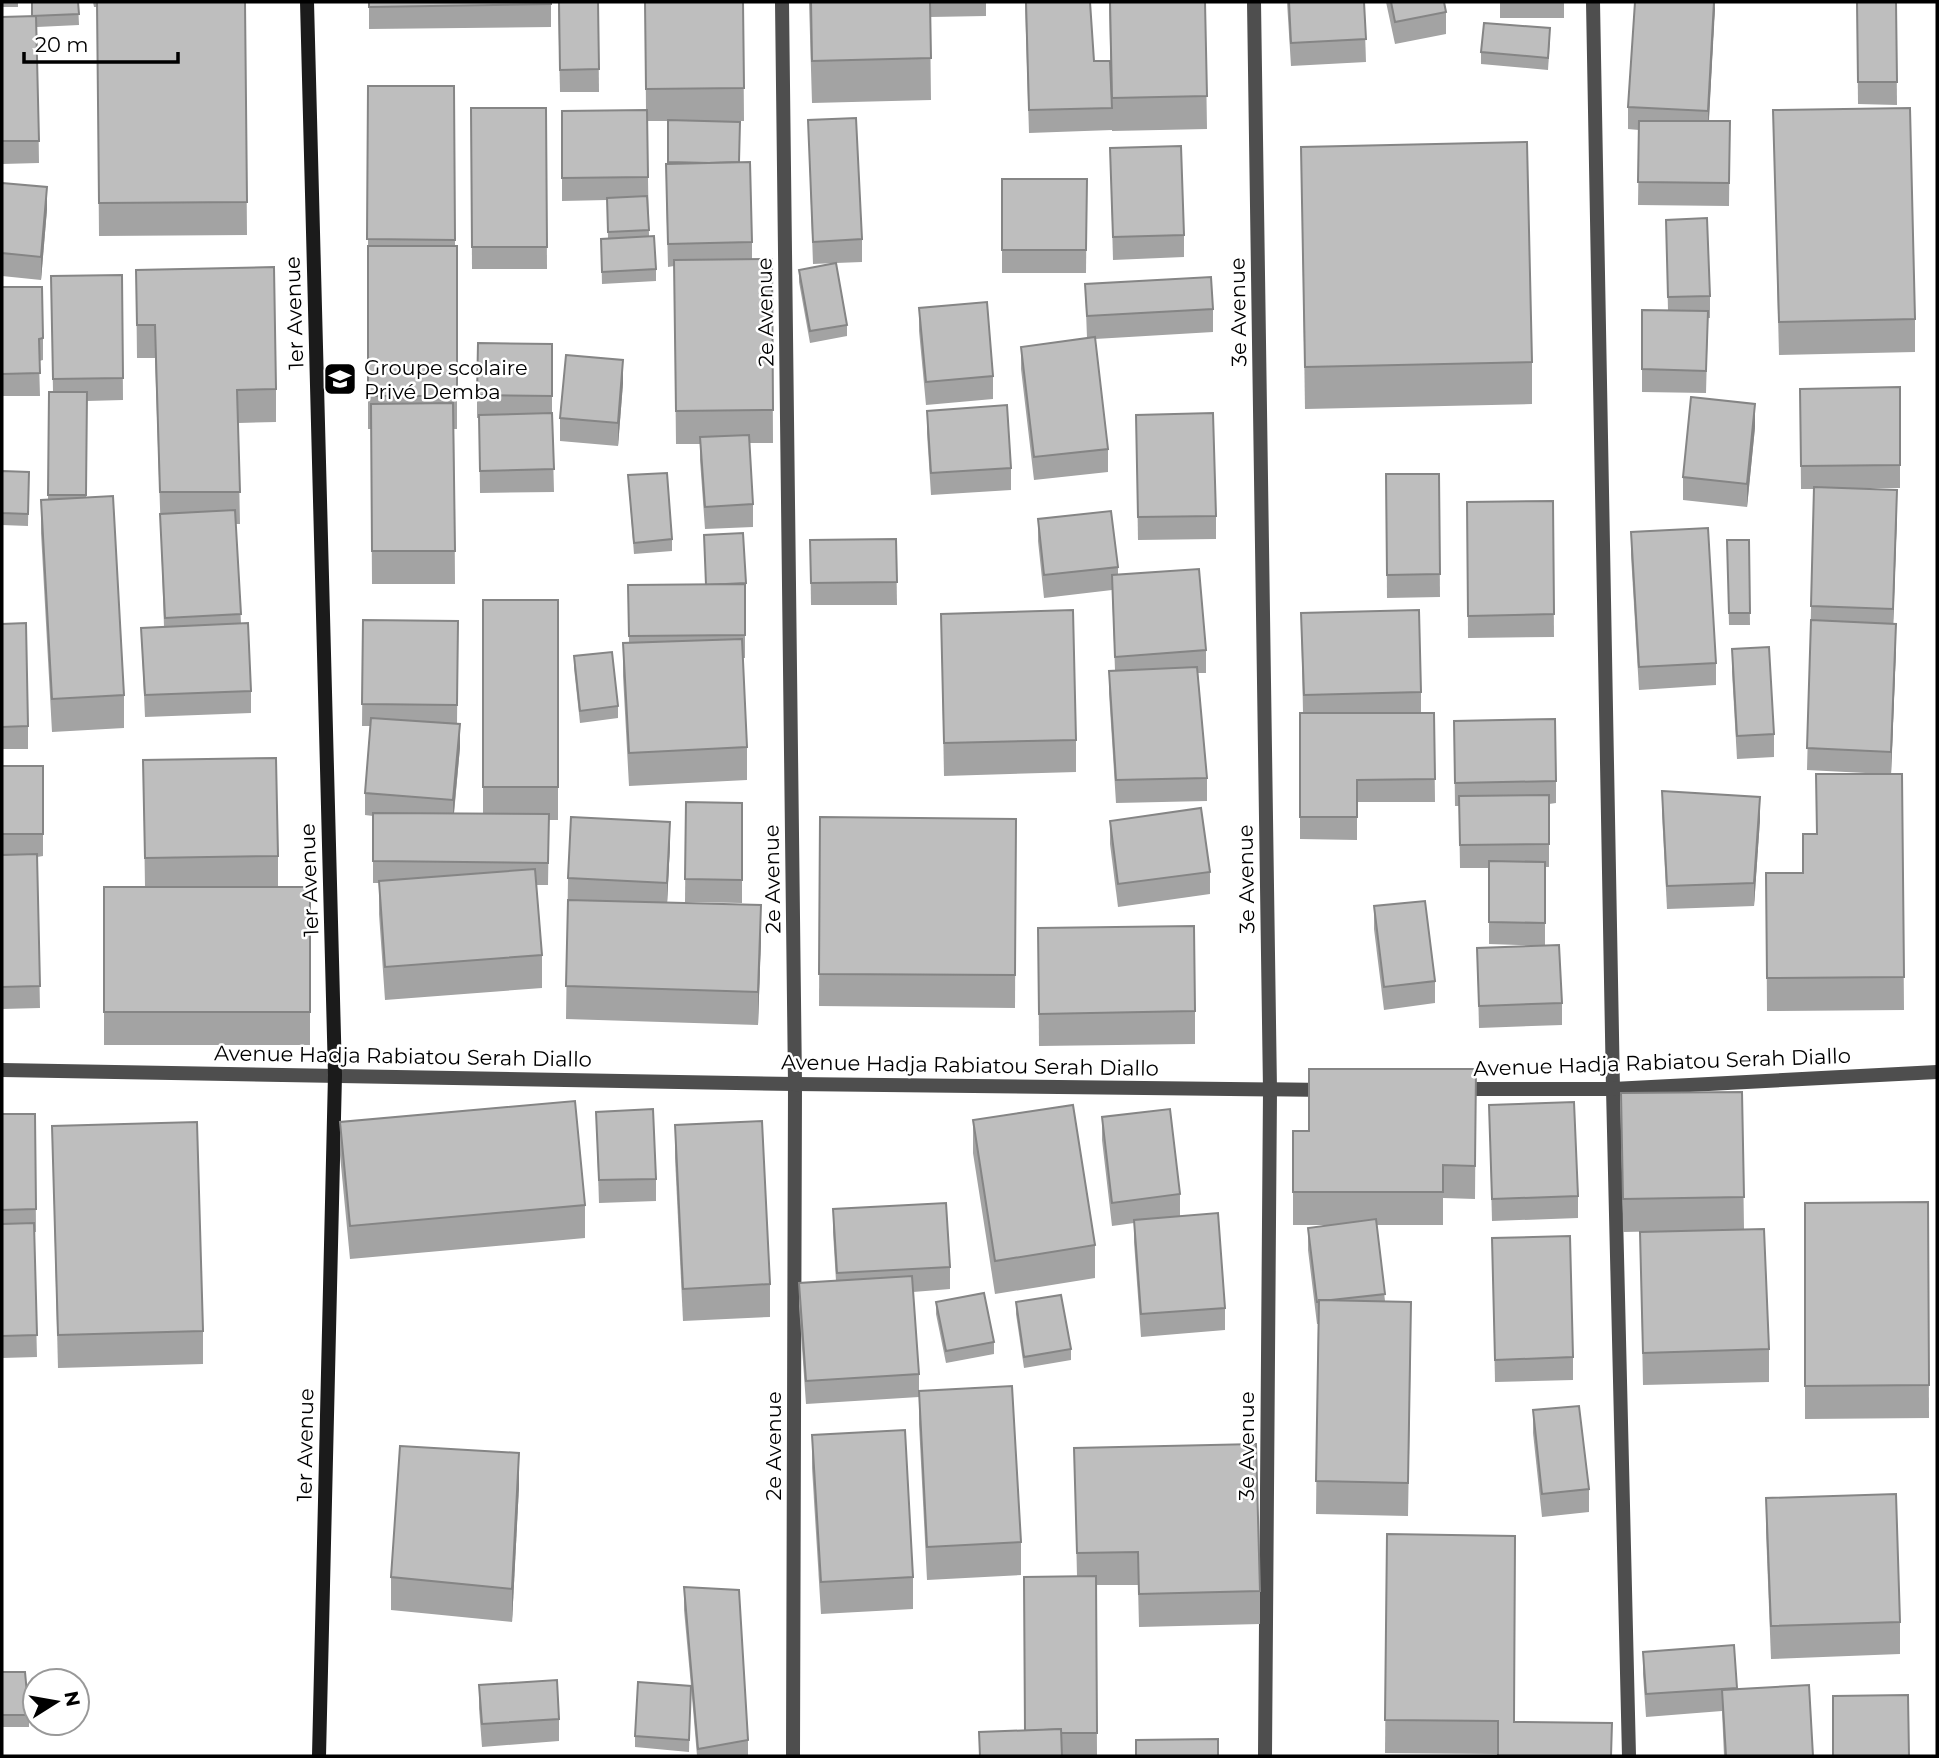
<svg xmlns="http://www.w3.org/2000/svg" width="1939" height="1758" font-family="Montserrat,sans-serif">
	<rect width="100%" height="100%" fill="#fff"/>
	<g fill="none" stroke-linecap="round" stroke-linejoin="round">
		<g stroke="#4e4e4e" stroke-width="14">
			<polyline points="782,2 795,1084 793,1756"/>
			<polyline points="1254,2 1270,1090 1265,1756"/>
			<polyline points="1593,2 1613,1089 1629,1756"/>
			<polyline points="2,1070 795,1084 1327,1090"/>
			<polyline points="1460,1089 1613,1089 1937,1072"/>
		</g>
		<polyline stroke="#1b1b1b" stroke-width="14" points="307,2 335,1075 319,1756"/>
	</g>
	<g fill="#a3a3a3">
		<rect x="2" y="2" width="16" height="5"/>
		<polygon points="31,2 78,2 79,25 37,27 39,163 2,164 2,17 32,16"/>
		<polygon points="93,2 245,2 247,235 99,236 97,7 94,7"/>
		<polygon points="369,2 551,2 551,27 369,29"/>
		<polygon points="558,2 598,2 599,92 560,92"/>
		<polygon points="645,2 743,2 744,121 699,121 740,162 752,242 752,260 772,259 773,443 749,443 753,504 753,527 705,529 700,460 700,444 676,444 674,266 668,267 666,187 666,164 668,164 668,121 647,121 649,236 656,269 656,281 602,284 601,239 608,238 607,200 562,201 562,111 646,110"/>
		<polygon points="809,2 986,2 986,16 930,17 931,100 812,103"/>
		<polygon points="1025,2 1090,2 1094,61 1111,91 1109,2 1205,2 1207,129 1112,131 1112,124 1112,130 1029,133"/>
		<polygon points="1287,2 1364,2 1366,62 1291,66"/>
		<polygon points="1386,2 1444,2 1446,12 1446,34 1395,44"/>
		<rect x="1500" y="2" width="64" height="16"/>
		<polygon points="1715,2 1709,121 1730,121 1729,206 1638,205 1639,130 1628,129 1628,107"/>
		<polygon points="1857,2 1896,2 1897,105 1858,104"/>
		<polygon points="1550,40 1548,70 1481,64 1481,52"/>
		<polygon points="368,86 454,86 455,246 457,396 457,429 454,429 455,584 372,584 371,429 368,429"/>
		<polygon points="471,108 546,108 547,269 472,269"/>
		<polygon points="1773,110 1915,319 1915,352 1779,355"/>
		<polygon points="808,120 862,239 862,262 836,263 847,325 847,336 810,343 799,282 799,270 836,263 813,264"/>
		<polygon points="1301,147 1532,362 1532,404 1305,409"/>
		<polygon points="1110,148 1184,235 1184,257 1113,260"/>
		<polygon points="1002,179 1087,179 1086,273 1002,273"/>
		<polygon points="2,183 47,209 41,280 2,276"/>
		<polygon points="1666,220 1710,296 1710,318 1708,318 1706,393 1642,392 1642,310 1668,311"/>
		<polygon points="136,270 276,389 276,422 238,423 240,524 236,524 241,623 251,691 251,713 145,717 141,628 164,627 155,358 137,358"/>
		<polygon points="122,275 123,400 87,401 86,498 124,695 124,728 52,732 41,533 41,500 48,500 49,392 53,392 51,276"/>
		<polygon points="1085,284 1213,309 1213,332 1095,339 1108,449 1108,472 1034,480 1021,369 1021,347 1087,338"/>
		<polygon points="2,287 43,338 43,360 39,361 40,396 2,396"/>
		<polygon points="919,308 993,376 993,399 926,405 919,331"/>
		<polygon points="552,344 552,413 554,492 480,493 479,418 477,418 477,395"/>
		<polygon points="623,383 618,446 560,441 560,418"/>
		<polygon points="1900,387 1900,488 1849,488 1897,513 1893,624 1896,647 1891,774 1902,774 1904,1010 1767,1011 1766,873 1803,873 1816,834 1885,774 1807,770 1814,489 1801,489 1800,389"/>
		<polygon points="927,411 1011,468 1011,490 931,495 927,433"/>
		<polygon points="1136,415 1216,516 1216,539 1138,540"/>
		<polygon points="1755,427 1747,507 1683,500 1683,477"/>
		<polygon points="2,471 29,472 28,526 2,525"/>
		<polygon points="1386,474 1439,474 1440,597 1387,598"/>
		<polygon points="628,475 672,539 672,551 634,554"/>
		<polygon points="1553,501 1554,637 1468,638 1467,502"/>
		<polygon points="1038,519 1118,567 1118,575 1206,650 1206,673 1198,673 1207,778 1207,801 1116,803 1109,693 1109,671 1115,670 1112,590 1044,598 1038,541"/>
		<polygon points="1631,532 1716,663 1716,685 1639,690 1631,555"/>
		<polygon points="704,535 746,583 746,595 745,595 745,658 743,658 747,747 747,780 629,786 623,676 623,643 629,643 628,585 706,585"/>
		<polygon points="896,539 897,605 811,605 810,540"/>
		<polygon points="1727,540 1749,540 1750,625 1729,625"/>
		<polygon points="483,600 558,600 558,820 549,820 548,885 536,885 542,955 542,988 385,1000 379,914 379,883 373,883 373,816 365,815 365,793 370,726 362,726 363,620 458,621 457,724 460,747 454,814 483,814"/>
		<polygon points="1301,613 1421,692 1421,713 1434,713 1435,802 1357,802 1357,840 1300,839 1300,713 1303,713"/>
		<polygon points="941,614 1076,740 1076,772 944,776"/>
		<polygon points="2,624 28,726 28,749 2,749"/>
		<polygon points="1732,649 1774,734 1774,757 1737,759 1732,672"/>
		<polygon points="574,656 618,706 618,718 580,723 574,668"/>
		<polygon points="1454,721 1556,781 1556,803 1549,804 1549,867 1545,867 1545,946 1489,944 1489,868 1460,868 1459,806 1455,806"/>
		<polygon points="143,760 278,856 278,887 310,887 310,1045 104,1045 104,887 145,887"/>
		<polygon points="2,766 43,766 43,856 37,857 40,1008 2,1009"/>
		<polygon points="1662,791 1760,819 1754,906 1667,909 1662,813"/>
		<polygon points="686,802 742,803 742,903 685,902"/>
		<polygon points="820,817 1016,819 1015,1008 819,1006"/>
		<polygon points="1110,821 1210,872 1210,894 1118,907 1110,844"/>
		<polygon points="670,844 667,903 761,938 758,1025 566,1019 568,878"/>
		<polygon points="1374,906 1435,981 1435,1003 1384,1010 1374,929"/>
		<polygon points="1038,928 1195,1011 1195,1044 1039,1046"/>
		<polygon points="1477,948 1562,1003 1562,1025 1479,1028"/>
		<polygon points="1476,1069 1475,1199 1443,1198 1443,1225 1377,1225 1385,1301 1411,1335 1408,1516 1316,1514 1318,1324 1317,1324 1308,1250 1308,1228 1328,1225 1293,1225 1293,1131 1309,1131"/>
		<polygon points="1742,1092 1744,1229 1769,1349 1769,1382 1643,1385 1640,1232 1676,1231 1623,1232 1621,1093"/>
		<polygon points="1489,1105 1578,1196 1578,1218 1492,1221"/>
		<polygon points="596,1112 656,1179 656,1201 599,1203"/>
		<polygon points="2,1114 35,1114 36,1232 34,1232 37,1357 2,1358"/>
		<polygon points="1102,1117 1180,1194 1180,1216 1225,1308 1225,1330 1141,1337 1134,1242 1134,1223 1112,1226 1102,1140"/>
		<polygon points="973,1120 1095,1245 1095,1278 995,1294 973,1153"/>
		<polygon points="340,1122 585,1205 585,1238 350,1259 340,1155"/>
		<polygon points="675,1125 770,1284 770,1317 683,1321 675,1158"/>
		<polygon points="52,1126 203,1331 203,1364 58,1368"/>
		<polygon points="1928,1202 1929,1418 1805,1419 1805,1203"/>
		<polygon points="833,1209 950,1267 950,1289 913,1292 919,1374 919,1391 1021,1542 1021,1575 927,1580 919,1424 919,1397 806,1404 799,1306 799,1283 836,1281 833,1232"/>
		<polygon points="1492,1238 1573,1357 1573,1380 1495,1382"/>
		<polygon points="936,1302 994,1342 994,1354 946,1363 936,1314"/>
		<polygon points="1016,1302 1071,1349 1071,1360 1024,1368 1016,1314"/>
		<polygon points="1533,1410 1589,1489 1589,1512 1542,1517 1533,1433"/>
		<polygon points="812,1435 913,1577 913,1609 821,1614 812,1468"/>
		<polygon points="1074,1448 1260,1591 1260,1624 1139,1627 1138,1585 1096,1585 1097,1755 979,1756 979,1732 1025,1731 1077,1576"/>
		<polygon points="519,1486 512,1622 391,1610 391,1577"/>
		<polygon points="1766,1498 1900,1622 1900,1654 1771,1659 1766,1531"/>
		<polygon points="1387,1534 1514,1722 1498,1754 1385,1753"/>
		<polygon points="684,1587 748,1740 748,1756 697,1756 691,1686 689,1752 635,1747 635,1736 691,1686 684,1610"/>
		<polygon points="1734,1645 1737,1689 1813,1756 1724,1756 1722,1711 1646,1717 1643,1674 1643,1652"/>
		<polygon points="2,1672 29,1715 29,1727 2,1727"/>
		<polygon points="479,1685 559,1719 559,1741 482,1747 479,1708"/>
	</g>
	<g fill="#858585">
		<polygon points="1714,2 1715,9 1708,134 1708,111"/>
		<polygon points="47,187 47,209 41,280 41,257"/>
		<polygon points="623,360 623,383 618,446 618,423"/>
		<polygon points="1755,404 1755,427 1747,507 1747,484"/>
		<polygon points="1897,490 1897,513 1893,632 1893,609"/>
		<polygon points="1896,624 1896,647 1891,775 1891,752"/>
		<polygon points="460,724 460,747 453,822 453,800"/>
		<polygon points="1760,797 1760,819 1754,906 1754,883"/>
		<polygon points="670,822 670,844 667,905 667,883"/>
		<polygon points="761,905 761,938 758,1025 758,992"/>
		<polygon points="519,1453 519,1486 512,1622 512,1589"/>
	</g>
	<g fill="#bebebe" stroke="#858585" stroke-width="2">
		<polygon points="32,2 78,2 79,14 32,16"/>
		<polygon points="97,2 245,2 247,202 99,203"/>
		<polygon points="369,2 551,2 551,4 369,7"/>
		<polygon points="559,2 598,2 599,69 560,70"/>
		<polygon points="645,2 743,2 744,88 646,89"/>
		<polygon points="811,2 930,2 931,58 812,61"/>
		<polygon points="1026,2 1090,2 1094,61 1110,61 1112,108 1029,110"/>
		<polygon points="1110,2 1205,2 1207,96 1112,98"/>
		<polygon points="1289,2 1364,2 1366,39 1291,43"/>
		<polygon points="1391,2 1444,2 1446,12 1395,22"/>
		<polygon points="1635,2 1714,2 1708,111 1628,107"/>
		<polygon points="1857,2 1896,2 1897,82 1858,82"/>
		<polygon points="36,16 39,141 2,141 2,17"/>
		<polygon points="1484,23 1550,28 1548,58 1481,52"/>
		<polygon points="368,86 454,86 455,240 367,239"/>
		<polygon points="471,108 546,108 547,247 472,247"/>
		<polygon points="1910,108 1915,319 1779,322 1773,110"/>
		<polygon points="647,110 648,177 562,178 562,111"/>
		<polygon points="856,118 862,239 813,242 808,120"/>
		<polygon points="668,120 740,122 739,162 709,163 668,162"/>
		<polygon points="1639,121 1730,121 1729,183 1638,182"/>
		<polygon points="1527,142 1532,362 1305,367 1301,147"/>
		<polygon points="1181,146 1184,235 1113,237 1110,148"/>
		<polygon points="750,162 752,242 668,244 666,164"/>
		<polygon points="1002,179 1087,179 1086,250 1002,250"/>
		<polygon points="2,183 47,187 41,257 2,253"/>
		<polygon points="647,196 649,230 608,232 607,198"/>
		<polygon points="1707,218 1710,296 1668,297 1666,220"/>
		<polygon points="654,236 656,269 602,272 601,239"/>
		<rect x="368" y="246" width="89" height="150"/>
		<polygon points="772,259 773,410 676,411 674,260"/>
		<polygon points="836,263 847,325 810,331 799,270"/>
		<polygon points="274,267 276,389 237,390 240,492 160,492 155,325 137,325 136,270"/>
		<polygon points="122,275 123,378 53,379 51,276"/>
		<polygon points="1211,277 1213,309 1087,316 1085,284"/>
		<polygon points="2,287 42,287 43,338 39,339 40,373 2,374"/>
		<polygon points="987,302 993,376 926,382 919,308"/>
		<polygon points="1642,310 1708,311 1706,371 1642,369"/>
		<polygon points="1095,337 1108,449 1034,457 1021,347"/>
		<polygon points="478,343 552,344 552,396 477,395"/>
		<polygon points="566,355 623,360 618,423 560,418"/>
		<polygon points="1900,387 1900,465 1801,466 1800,389"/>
		<polygon points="49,392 87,392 86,495 48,495"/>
		<polygon points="1691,397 1755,404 1747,484 1683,477"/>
		<polygon points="453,403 455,551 372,551 371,404"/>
		<polygon points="1007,405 1011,468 931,473 927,411"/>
		<polygon points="552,413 554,469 480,471 479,415"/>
		<polygon points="1213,413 1216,516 1138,517 1136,415"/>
		<polygon points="749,435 753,504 705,507 700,437"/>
		<polygon points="2,471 29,472 28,514 2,513"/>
		<polygon points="667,473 672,539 634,543 628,475"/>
		<polygon points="1386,474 1439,474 1440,574 1387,575"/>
		<polygon points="1814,487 1897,490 1893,609 1811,606"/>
		<polygon points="113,496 124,695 52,699 41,500"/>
		<polygon points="1553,501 1554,614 1468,616 1467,502"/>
		<polygon points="235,510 241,614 165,618 160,514"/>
		<polygon points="1111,511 1118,567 1044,575 1038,519"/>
		<polygon points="1708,528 1716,663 1639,667 1631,532"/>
		<polygon points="743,533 746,583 706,585 704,535"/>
		<polygon points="896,539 897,582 811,583 810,540"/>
		<polygon points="1727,540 1749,540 1750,613 1729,613"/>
		<polygon points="1199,569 1206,650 1115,657 1112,575"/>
		<polygon points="745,584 745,635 629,636 628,585"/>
		<rect x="483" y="600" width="75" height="187"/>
		<polygon points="1073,610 1076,740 944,743 941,614"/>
		<polygon points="1419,610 1421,692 1304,695 1301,613"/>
		<polygon points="363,620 458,621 457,705 362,704"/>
		<polygon points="1811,620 1896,624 1891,752 1807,748"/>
		<polygon points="26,623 28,726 2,727 2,624"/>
		<polygon points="248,623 251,691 145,695 141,628"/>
		<polygon points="742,639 747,747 629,753 623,643"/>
		<polygon points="1769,647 1774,734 1737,736 1732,649"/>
		<polygon points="612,652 618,706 580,711 574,656"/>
		<polygon points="1197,667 1207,778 1116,780 1109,671"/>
		<polygon points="1300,713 1434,713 1435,779 1357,780 1357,817 1300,817"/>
		<polygon points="371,718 460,724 453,800 365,793"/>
		<polygon points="1555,719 1556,781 1455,783 1454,721"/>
		<polygon points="276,758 278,856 145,858 143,760"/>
		<rect x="2" y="766" width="41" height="68"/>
		<polygon points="1816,774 1902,774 1904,977 1767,978 1766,873 1803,873 1803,834 1817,834"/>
		<polygon points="1662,791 1760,797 1754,883 1667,886"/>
		<polygon points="1549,795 1549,844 1460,845 1459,796"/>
		<polygon points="686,802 742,803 742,880 685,879"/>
		<polygon points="1201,808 1210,872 1118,884 1110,821"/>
		<polygon points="373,813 549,814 548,863 373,861"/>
		<polygon points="571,817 670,822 667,883 568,878"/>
		<polygon points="820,817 1016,819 1015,975 819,974"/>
		<polygon points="37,854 40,986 2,987 2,855"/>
		<polygon points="1489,861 1545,862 1545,923 1489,922"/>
		<polygon points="535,869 542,955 385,967 379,881"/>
		<rect x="104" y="887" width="206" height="125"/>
		<polygon points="568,900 761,905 758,992 566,986"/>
		<polygon points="1425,901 1435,981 1384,987 1374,906"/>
		<polygon points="1194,926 1195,1011 1039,1014 1038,928"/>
		<polygon points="1559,945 1562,1003 1479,1006 1477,948"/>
		<polygon points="1309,1069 1476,1069 1475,1166 1443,1165 1443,1192 1293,1192 1293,1131 1309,1131"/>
		<polygon points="1742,1092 1744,1197 1623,1199 1621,1093"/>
		<polygon points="575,1101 585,1205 350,1226 340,1122"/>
		<polygon points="1574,1102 1578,1196 1492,1199 1489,1105"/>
		<polygon points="1073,1105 1095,1245 995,1261 973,1120"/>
		<polygon points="653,1109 656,1179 599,1180 596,1112"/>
		<polygon points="1170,1109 1180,1194 1112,1203 1102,1117"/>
		<polygon points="2,1114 35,1114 36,1209 2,1210"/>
		<polygon points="762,1121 770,1284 683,1289 675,1125"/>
		<polygon points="197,1122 203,1331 58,1335 52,1126"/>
		<polygon points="1928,1202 1929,1385 1805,1386 1805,1203"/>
		<polygon points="946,1203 950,1267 837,1273 833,1209"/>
		<polygon points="1218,1213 1225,1308 1141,1314 1134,1220"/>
		<polygon points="1376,1219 1385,1294 1331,1300 1319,1300 1319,1302 1317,1302 1308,1228"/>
		<polygon points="34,1223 37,1335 2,1336 2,1224"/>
		<polygon points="1764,1229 1769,1349 1643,1353 1640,1232"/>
		<polygon points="1570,1236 1573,1357 1495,1360 1492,1238"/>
		<polygon points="912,1276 919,1374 806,1381 799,1283"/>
		<polygon points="984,1293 994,1342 946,1351 936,1302"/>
		<polygon points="1061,1295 1071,1349 1024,1357 1016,1302"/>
		<polygon points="1319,1300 1411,1302 1408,1483 1316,1481"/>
		<polygon points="1012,1386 1021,1542 927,1547 919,1391"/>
		<polygon points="1579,1406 1589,1489 1542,1494 1533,1410"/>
		<polygon points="905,1430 913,1577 821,1582 812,1435"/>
		<polygon points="1256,1444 1260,1591 1139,1594 1138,1552 1077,1553 1074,1448"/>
		<polygon points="400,1446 519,1453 512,1589 391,1577"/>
		<polygon points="1896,1494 1900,1622 1771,1626 1766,1498"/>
		<polygon points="1387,1534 1515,1536 1514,1722 1612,1723 1611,1756 1498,1756 1498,1721 1385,1720"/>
		<polygon points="1096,1576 1097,1733 1061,1733 1061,1729 1025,1731 1024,1577"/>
		<polygon points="684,1587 739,1590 748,1740 698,1749"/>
		<polygon points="1734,1645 1737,1688 1646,1694 1643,1652"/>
		<polygon points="2,1672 25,1672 29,1715 2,1715"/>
		<polygon points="557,1680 559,1719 482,1724 479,1685"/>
		<polygon points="638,1682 691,1686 689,1740 635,1736"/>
		<polygon points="1809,1685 1813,1756 1726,1756 1722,1690"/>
		<polygon points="1908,1695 1909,1756 1833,1756 1833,1696"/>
		<polygon points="1061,1729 1062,1756 980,1756 979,1732"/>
		<polygon points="1218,1739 1218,1756 1136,1756 1136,1740"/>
	</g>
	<defs>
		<symbol id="school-square" viewBox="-11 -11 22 22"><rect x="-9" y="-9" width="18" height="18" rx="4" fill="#000" stroke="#fff"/><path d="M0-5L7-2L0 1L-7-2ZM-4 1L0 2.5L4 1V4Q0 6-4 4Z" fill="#fff"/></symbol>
	</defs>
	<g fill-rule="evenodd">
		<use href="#school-square" x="321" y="360" width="38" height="38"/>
	</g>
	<g text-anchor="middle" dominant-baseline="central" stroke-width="5" stroke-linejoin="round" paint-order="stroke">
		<g font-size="21" fill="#000" stroke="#fff">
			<text transform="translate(765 312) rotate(-91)">2e Avenue</text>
			<text transform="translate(1238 312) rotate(-91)">3e Avenue</text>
			<text transform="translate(294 313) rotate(-92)">1er Avenue</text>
			<text transform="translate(772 879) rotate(-91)">2e Avenue</text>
			<text transform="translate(1246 879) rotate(-91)">3e Avenue</text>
			<text transform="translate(309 880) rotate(-92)">1er Avenue</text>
			<text transform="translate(403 1056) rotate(1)">Avenue Hadja Rabiatou Serah Diallo</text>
			<text transform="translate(1662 1062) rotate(-2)">Avenue Hadja Rabiatou Serah Diallo</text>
			<text transform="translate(970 1065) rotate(1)">Avenue Hadja Rabiatou Serah Diallo</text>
			<text transform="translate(305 1445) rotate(-89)">1er Avenue</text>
			<text transform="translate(773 1446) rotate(-90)">2e Avenue</text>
			<text transform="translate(1246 1446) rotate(-90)">3e Avenue</text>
		</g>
		<g font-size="21" fill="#000" stroke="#fff" text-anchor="start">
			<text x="364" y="367">Groupe scolaire<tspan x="364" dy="24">Privé Demba</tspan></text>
		</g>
	</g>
	<rect width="1939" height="1758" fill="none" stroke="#000000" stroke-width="7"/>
	<g transform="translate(56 1702) rotate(79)"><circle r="33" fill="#ffffff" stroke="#999999" stroke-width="2"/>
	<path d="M0-5L12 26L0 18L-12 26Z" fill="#000000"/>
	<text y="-10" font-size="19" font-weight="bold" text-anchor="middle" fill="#000000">N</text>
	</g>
	<path d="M24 52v10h154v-10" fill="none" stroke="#000000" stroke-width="3.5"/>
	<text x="35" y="52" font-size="21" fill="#000000" stroke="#ffffff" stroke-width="5" paint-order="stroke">20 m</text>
</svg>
